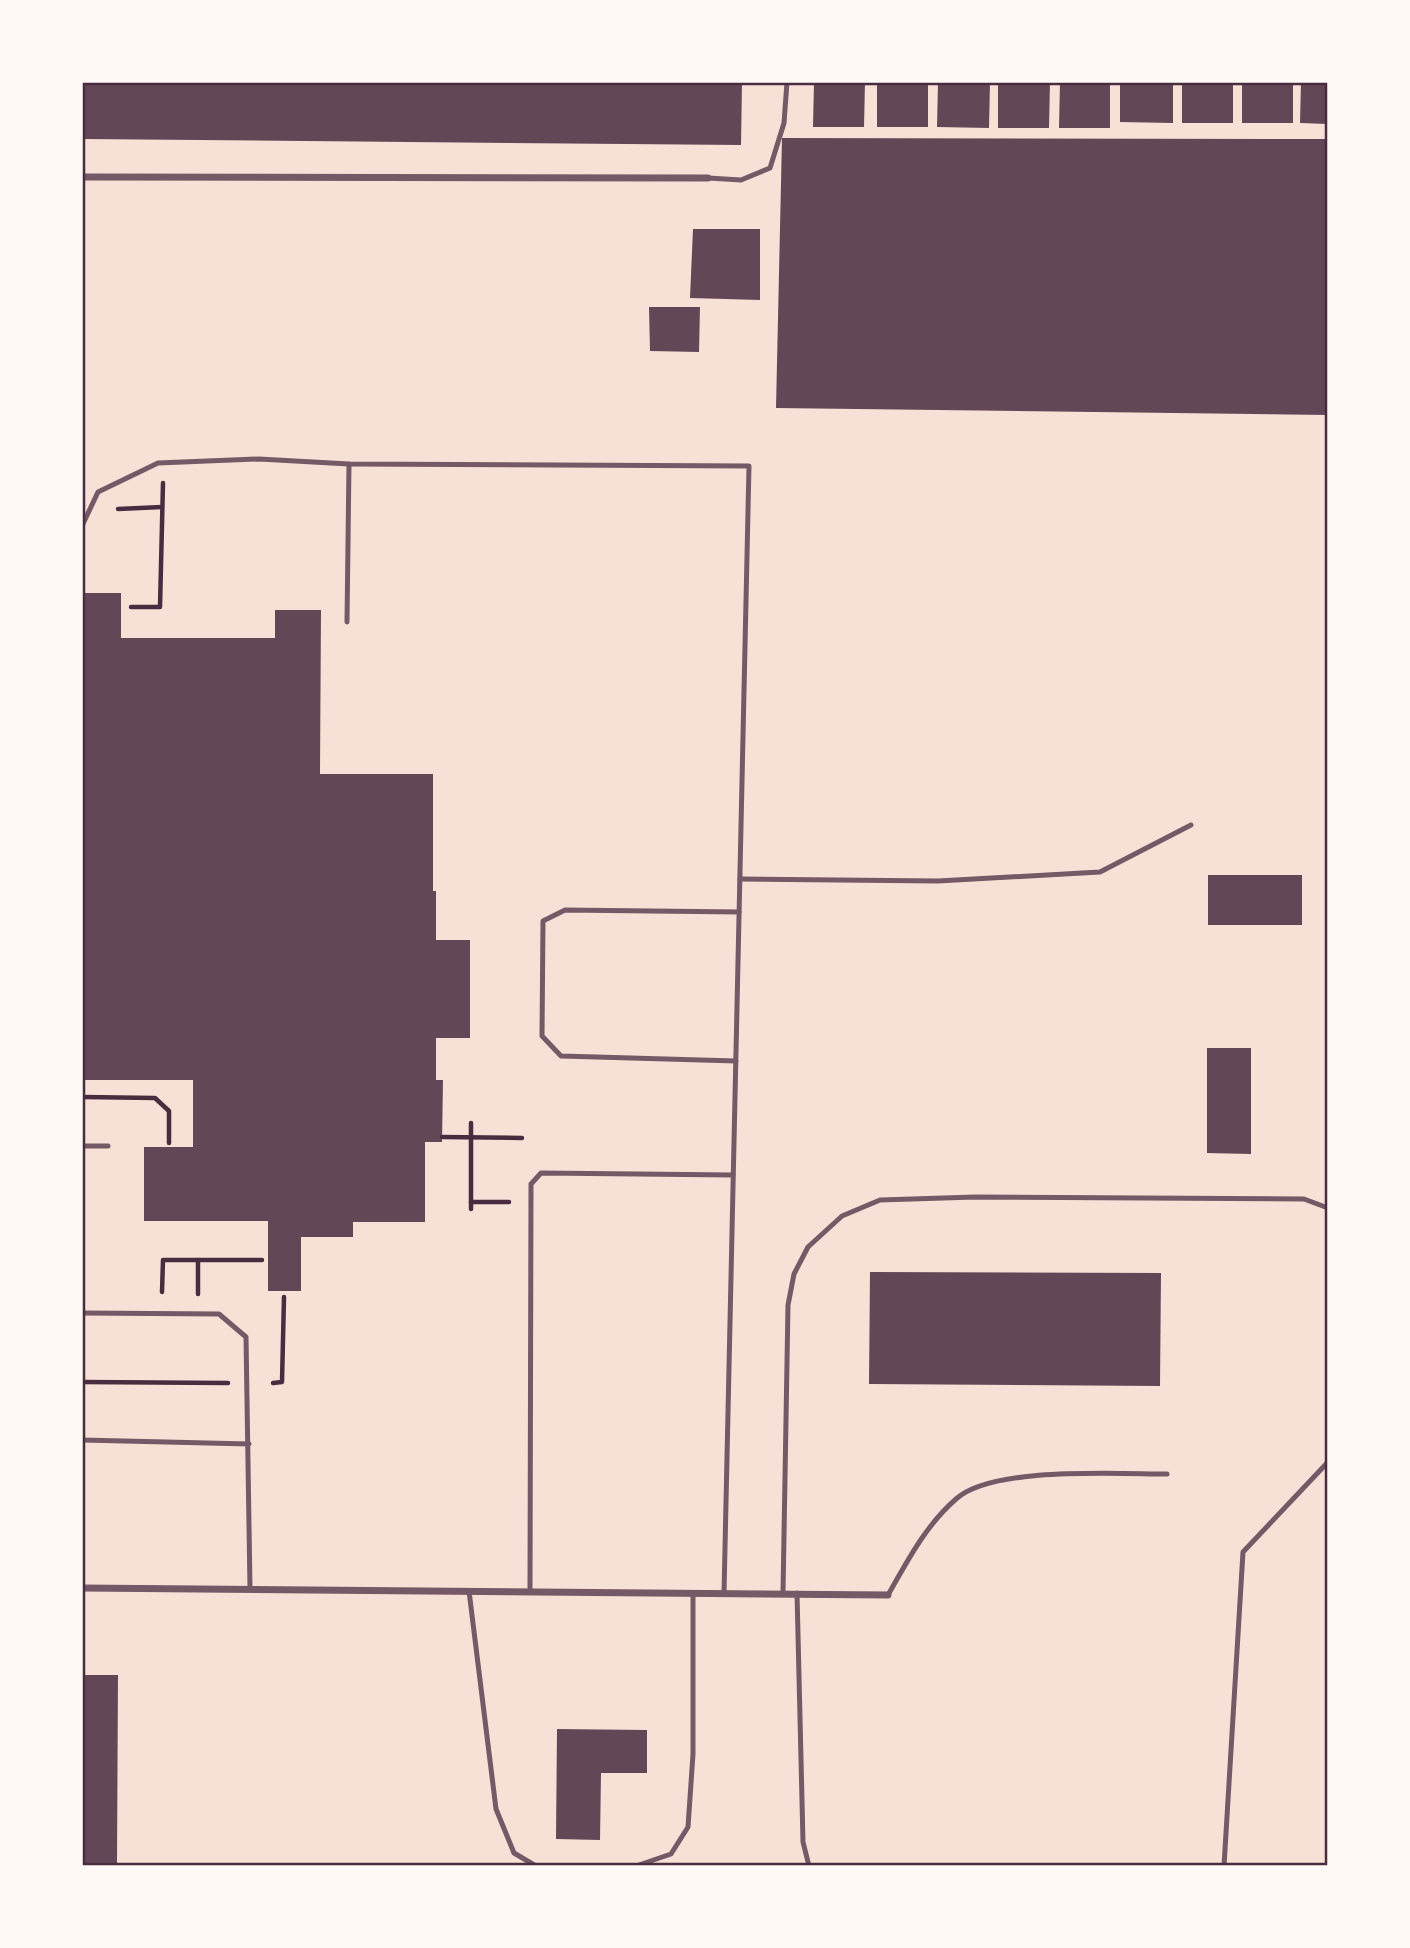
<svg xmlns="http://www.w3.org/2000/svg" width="1410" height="1948" font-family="Rubik,sans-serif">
	<rect width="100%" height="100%" fill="#f7e1d7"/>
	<g fill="#644757">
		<polygon points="82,82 742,82 741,145 82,139"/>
		<polygon points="814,82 865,82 864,127 813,127"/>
		<rect x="877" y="82" width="51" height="45"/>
		<polygon points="938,82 990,82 989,128 937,127"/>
		<polygon points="998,82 1050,82 1049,128 998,128"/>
		<polygon points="1060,82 1110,82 1110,128 1059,128"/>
		<polygon points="1120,82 1173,82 1173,123 1120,122"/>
		<rect x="1182" y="82" width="51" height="41"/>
		<rect x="1242" y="82" width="51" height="41"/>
		<polygon points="1301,82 1328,82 1328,124 1300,123"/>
		<polygon points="782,138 1328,139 1328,415 776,408"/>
		<polygon points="693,229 760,229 760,300 690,298"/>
		<polygon points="649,307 700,307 699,352 650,351"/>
		<polygon points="82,593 121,593 121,638 275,638 275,610 321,610 320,774 433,774 433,891 436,891 436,940 470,940 470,1038 436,1038 436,1080 443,1080 442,1142 425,1142 425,1222 353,1222 353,1237 301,1237 301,1291 268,1291 268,1221 144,1221 144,1147 193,1147 193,1080 82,1080"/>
		<rect x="1208" y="875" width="94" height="50"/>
		<polygon points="1207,1048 1251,1048 1251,1154 1207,1153"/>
		<polygon points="870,1272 1161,1273 1160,1386 869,1384"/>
		<polygon points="82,1675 118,1675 117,1866 82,1866"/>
		<polygon points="557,1729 647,1730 647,1773 601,1773 600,1840 556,1839"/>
	</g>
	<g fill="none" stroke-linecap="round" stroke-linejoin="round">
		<g stroke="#4a2c40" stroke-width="4.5">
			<polyline points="118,509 162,507"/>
			<polyline points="131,607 160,607 163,483"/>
			<polyline points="82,1097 155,1098 169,1111 169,1143"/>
			<polyline points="471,1123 471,1209"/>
			<polyline points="442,1137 522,1138"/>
			<polyline points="471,1202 509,1202"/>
			<polyline points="198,1260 198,1294"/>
			<polyline points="162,1292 163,1260 262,1260"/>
			<polyline points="82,1382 228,1383"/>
			<polyline points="273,1383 282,1382 284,1297"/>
		</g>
		<g stroke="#755966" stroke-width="5">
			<polyline points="708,178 741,180 770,168 784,123 787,82"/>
			<polyline points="82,526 98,492 158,463 259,459 349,464 749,466 724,1593"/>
			<polyline points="347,622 349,464"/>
			<polyline points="740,879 938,881 1100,872 1191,825"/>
			<polyline points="736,1061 561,1056 542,1036 543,921 565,910 739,912"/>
			<polyline points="82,1146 108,1146"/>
			<polyline points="82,1313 219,1314 246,1337 250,1588"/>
			<polyline points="82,1440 249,1444"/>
			<polyline points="469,1591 496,1809 514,1853 536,1866"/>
			<polyline points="530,1592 531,1184 541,1173 733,1175"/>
			<polyline points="783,1593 788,1305 794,1274 808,1247 842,1216 880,1200 975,1197 1304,1199 1328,1208"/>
			<polyline points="797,1593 803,1842 809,1866"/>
			<path d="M888,1595C908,1560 926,1525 956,1499C993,1466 1117,1474 1167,1474"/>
			<polyline points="636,1866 671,1854 688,1827 693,1754 693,1593"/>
			<polyline points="1224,1866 1243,1552 1328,1462"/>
		</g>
		<g stroke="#755966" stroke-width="7">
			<polyline points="82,177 708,178"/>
			<polyline points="82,1588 888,1595"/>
		</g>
	</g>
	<rect width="1410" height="1948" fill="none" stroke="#fffaf5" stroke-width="168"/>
	<rect x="84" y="84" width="1242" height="1780" fill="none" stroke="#4a2c40" stroke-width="2.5"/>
</svg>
